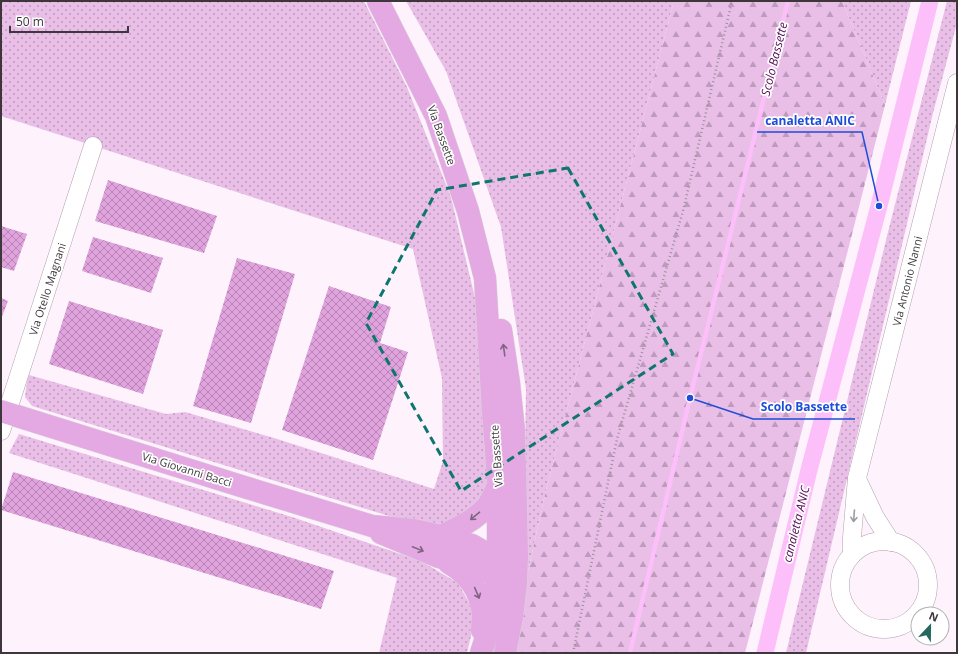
<svg xmlns="http://www.w3.org/2000/svg" width="958" height="654" font-family="'Open Sans',sans-serif">
	<defs>
		<pattern id="grass-dots" width="8" height="8" patternUnits="userSpaceOnUse"><rect width="8" height="8" fill="#e9bee7"/><path d="M2 2h.1M6 6h.1" fill="none" stroke="#be9bbc" stroke-width="1.8" stroke-linecap="round"/></pattern>
		<pattern id="forest-firs" width="22" height="20" patternUnits="userSpaceOnUse"><rect width="22" height="20" fill="#e9bee7"/><path d="M5 1l3.5 6h-7zM16 11l3.5 6h-7z" fill="#be9bbc"/></pattern>
		<pattern id="building-cross-hatch" width="8" height="8" patternUnits="userSpaceOnUse"><rect width="8" height="8" fill="#e0a3dd"/><path d="M0 0l8 8M0 8l8-8" fill="none" stroke="#b786b4"/></pattern>
	</defs>
	<rect width="100%" height="100%" fill="#fef2fd"/>
	<g fill="url(#grass-dots)">
		<polygon points="1,1 364,1 407,87 451,197 476,302 491,446 487,487 477,502 459,520 439,524 392,517 32,406 25,397 27,382 29,375 166,414 185,412 274,438 434,489 443,461 442,378 413,249 1,116"/>
		<polygon points="406,1 674,1 546,490 523,594 526,389 501,227 446,71"/>
		<polygon points="842,1 911,1 885,105"/>
		<polygon points="947,1 957,1 957,23 933,113 806,653 786,653 888,232"/>
		<polygon points="19,434 292,517 421,561 458,583 476,615 467,653 379,653 397,578 9,453"/>
	</g>
	<polygon fill="url(#forest-firs)" points="674,1 842,1 885,105 745,653 514,653 523,594 546,490"/>
	<g fill="none" stroke-linecap="round" stroke-linejoin="round">
		<polyline stroke="#fdbffa" stroke-width="4.5" points="630,653 690,398 788,1"/>
		<polyline stroke="#fdbffa" stroke-width="17" points="765,653 809,470 879,206 930,1"/>
	</g>
	<g fill="url(#building-cross-hatch)">
		<polygon points="108,180 217,216 204,253 95,221"/>
		<polygon points="1,226 27,234 14,271 1,267"/>
		<polygon points="93,237 163,258 151,293 82,271"/>
		<polygon points="237,258 295,274 251,423 193,406"/>
		<polygon points="329,286 391,307 380,343 408,352 373,460 282,430"/>
		<polygon points="1,298 8,301 1,319"/>
		<polygon points="69,301 163,330 143,394 49,364"/>
		<polygon points="13,472 334,571 321,609 1,510"/>
	</g>
	<g fill="none" stroke-linecap="round" stroke-linejoin="round">
		<defs>
			<g id="minor">
				<polyline points="1,431 93,146"/>
				<polyline points="857,479 875,517 891,542"/>
				<circle cx="884" cy="585" r="44"/>
				<polyline points="852,555 852,537 857,478 957,83"/>
			</g>
			<g id="major">
				<polyline points="378,1 436,116 468,211 485,278 493,412 498,479 498,548 495,605 491,622 481,653"/>
				<polyline points="501,330 509,383 514,431 516,505 517,556 516,583 512,617 505,653"/>
				<polyline points="1,411 241,486 372,526 414,530 441,536 472,545 493,557 504,571"/>
				<polyline points="381,533 439,557 492,573 505,564 506,561"/>
				<path d="M441,536C458,528 476,520 488,505C492,499 495,492 498,485"/>
				<path d="M449,563C469,575 480,590 483,614C483,619 482,624 482,630"/>
			</g>
		</defs>
		<use href="#minor" stroke="#afa1ae" stroke-width="19"/>
		<use href="#major" stroke="#d8d7d8" stroke-width="23"/>
		<polyline stroke="#9a9199" stroke-width="2.5" stroke-dasharray="1 3" stroke-linecap="butt" points="573,653 617,439 683,211 732,1"/>
		<use href="#minor" stroke="#fff" stroke-width="18"/>
		<use href="#major" stroke="#e4a9e3" stroke-width="22"/>
	</g>
	<defs><path id="oneway-shaft" d="M-6 0H5M1.5-3L5.5 0L1.5 3" fill="none" stroke-width="1.6" stroke-linecap="round" stroke-linejoin="round"/></defs>
	<g stroke="#80657f">
		<use href="#oneway-shaft" transform="translate(504 350) rotate(-98)"/>
		<use href="#oneway-shaft" transform="translate(475 516) rotate(140)"/>
		<use href="#oneway-shaft" transform="translate(418 549) rotate(22)"/>
		<use href="#oneway-shaft" transform="translate(477 593) rotate(67)"/>
	</g>
	<use stroke="#9e9b9e" href="#oneway-shaft" transform="translate(854 516) rotate(94)"/>
	<path fill="none" stroke="#0f766e" stroke-width="3" stroke-dasharray="8 5" stroke-linejoin="round" d="M568,168L673,354L461,491L366,323L437,190Z"/>
	<g text-anchor="middle" dominant-baseline="central" stroke-width="3.5" stroke-linejoin="round" paint-order="stroke">
		<g font-size="11" fill="#3d373c" stroke="#fff">
			<text transform="translate(442 135) rotate(70)">Via Bassette</text>
			<text transform="translate(907 281) rotate(-76)">Via Antonio Nanni</text>
			<text transform="translate(47 289) rotate(-72)">Via Otello Magnani</text>
			<text transform="translate(496 456) rotate(-94)">Via Bassette</text>
			<text transform="translate(187 469) rotate(17)">Via Giovanni Bacci</text>
		</g>
		<g font-size="12" font-style="italic" fill="#540b55" stroke="#fff">
			<text transform="translate(774 59) rotate(-76)">Scolo Bassette</text>
			<text transform="translate(796 524) rotate(-76)">canaletta ANIC</text>
		</g>
	</g>
	<path fill="none" stroke="#1d4ed8" stroke-width="1.5" d="M879 206L862 132H757M690 398L753 419H855"/>
	<g fill="#1d4ed8" stroke="#fff" stroke-width="1.5">
		<circle cx="879" cy="206" r="4"/>
		<circle cx="690" cy="398" r="4"/>
	</g>
	<g font-size="12" text-anchor="middle" font-weight="bold" fill="#1d4ed8" stroke="#fff" stroke-width="3.5" stroke-linejoin="round" paint-order="stroke">
		<text x="810" y="125">canaletta ANIC</text>
		<text x="804" y="411">Scolo Bassette</text>
	</g>
	<rect width="958" height="654" fill="none" stroke="#3d373c" stroke-width="4"/>
	<g transform="translate(930 626) rotate(22)"><circle r="19" fill="#ffffff" stroke="#b1afb1"/>
	<path d="M0-3L7 15L0 10L-7 15Z" fill="#24695c"/>
	<text y="-6" font-size="11" font-weight="bold" text-anchor="middle" fill="#3d373c">N</text>
	</g>
	<path d="M10 26v6h118v-6" fill="none" stroke="#3d373c" stroke-width="2"/>
	<text x="16" y="26" font-size="12" fill="#3d373c" stroke="#ffffff" stroke-width="3" paint-order="stroke">50 m</text>
</svg>
